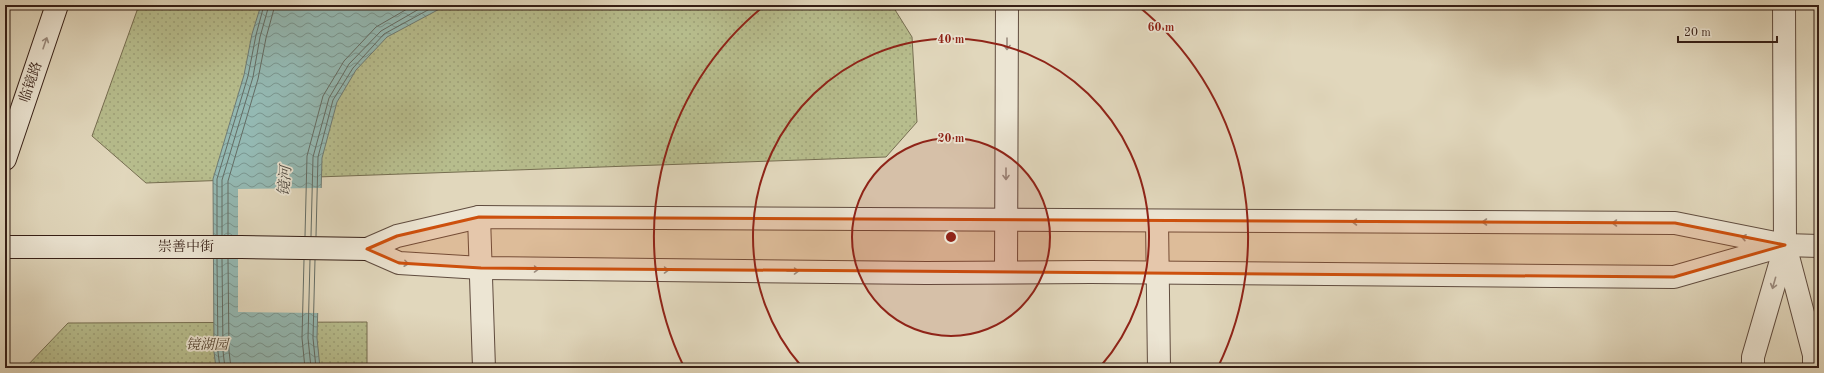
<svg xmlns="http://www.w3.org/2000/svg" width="1824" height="373" font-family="'Old Standard TT','Noto Serif SC',serif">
	<defs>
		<pattern id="park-dots" width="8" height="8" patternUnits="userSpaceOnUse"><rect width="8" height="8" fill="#b7bd8d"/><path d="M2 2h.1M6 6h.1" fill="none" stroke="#9ea279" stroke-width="1.8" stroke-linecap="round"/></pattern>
		<pattern id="water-waves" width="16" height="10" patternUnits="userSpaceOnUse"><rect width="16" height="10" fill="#94b9b3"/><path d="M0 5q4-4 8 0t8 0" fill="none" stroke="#7a9690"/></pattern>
	</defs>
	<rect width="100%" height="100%" fill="#e1d7bc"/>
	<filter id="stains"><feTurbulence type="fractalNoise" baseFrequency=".005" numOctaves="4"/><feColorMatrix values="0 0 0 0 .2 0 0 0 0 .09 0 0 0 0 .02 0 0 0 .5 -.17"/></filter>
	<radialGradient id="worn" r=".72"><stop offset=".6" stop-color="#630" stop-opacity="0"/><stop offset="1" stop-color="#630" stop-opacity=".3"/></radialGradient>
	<g fill="url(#park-dots)" stroke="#766e51">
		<polygon points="139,5 892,5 912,37 917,122 886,157 146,183 92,136"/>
		<polygon points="367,322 367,368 25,368 68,323"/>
	</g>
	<polygon fill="url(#water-waves)" stroke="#6e7b74" points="261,5 447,5 387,37 356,70 337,102 322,158 317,338 320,368 216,368 214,352 213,179 244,75 252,34"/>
	<polygon fill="#e1d7bc" points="323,188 320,313 238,312 238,189"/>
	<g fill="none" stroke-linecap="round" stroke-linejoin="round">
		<g stroke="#646c64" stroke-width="1">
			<polyline points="217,235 217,179 248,76 256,35 264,5"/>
			<polyline points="222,235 222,180 253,77 260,37 269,5"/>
			<polyline points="228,235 228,181 258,79 266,38 275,5"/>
			<polyline points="305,236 307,156 323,96 344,61 376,27 414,5"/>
			<polyline points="311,236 313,157 329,98 349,64 381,31 426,5"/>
			<polyline points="316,236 318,157 333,100 353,68 384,34 437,5"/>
			<polyline points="217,259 218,352 220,368"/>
			<polyline points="222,259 223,351 225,368"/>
			<polyline points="228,259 229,351 231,368"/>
			<polyline points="304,260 302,338 305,368"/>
			<polyline points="310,260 308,338 311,368"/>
			<polyline points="315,260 313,338 316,368"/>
		</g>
		<defs>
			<g id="street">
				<polyline points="1784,5 1785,245 1814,355 1814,368"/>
				<polyline points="479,217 484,368"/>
				<polyline points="1157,221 1159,368"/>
				<polyline points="367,249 397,236 479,217 1675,223 1785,245 1819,246"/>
				<polyline points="367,249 399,263 481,268 926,273 1091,272 1674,277 1782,246"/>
				<polyline points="1006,272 1007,5"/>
				<polyline points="1753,368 1753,357 1785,247"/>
			</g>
			<g id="secondary">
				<polyline points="5,159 57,5"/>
				<polyline points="5,247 241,247 367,249"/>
			</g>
		</defs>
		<use href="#street" stroke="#604c3f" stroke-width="24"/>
		<use href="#secondary" stroke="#351e15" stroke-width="24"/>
		<use href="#street" stroke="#ece5d3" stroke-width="22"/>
		<use href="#secondary" stroke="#ece5d3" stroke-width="22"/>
	</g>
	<defs><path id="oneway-shaft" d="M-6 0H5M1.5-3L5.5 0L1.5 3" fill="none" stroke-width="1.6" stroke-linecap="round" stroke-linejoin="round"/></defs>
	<g stroke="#9a8b7e">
		<use href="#oneway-shaft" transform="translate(45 43) rotate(-71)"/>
		<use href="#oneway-shaft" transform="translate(1007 44) rotate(90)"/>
		<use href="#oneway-shaft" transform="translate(1006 174) rotate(90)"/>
		<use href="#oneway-shaft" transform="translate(1358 222) rotate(-180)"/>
		<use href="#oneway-shaft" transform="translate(1488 222) rotate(-180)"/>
		<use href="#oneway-shaft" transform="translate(1618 223) rotate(-180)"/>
		<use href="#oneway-shaft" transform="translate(1747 238) rotate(-168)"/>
		<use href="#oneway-shaft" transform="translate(403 263) rotate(8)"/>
		<use href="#oneway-shaft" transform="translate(533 269) rotate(1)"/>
		<use href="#oneway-shaft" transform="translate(663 270) rotate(1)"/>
		<use href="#oneway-shaft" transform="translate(793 271) rotate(1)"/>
		<use href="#oneway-shaft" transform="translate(1774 283) rotate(106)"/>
	</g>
	<path fill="#cd500d" fill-opacity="0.2" stroke="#cd500d" stroke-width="3" stroke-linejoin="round" d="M479,217L1675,223L1785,245L1674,277L481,268L399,263L367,249L397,236Z"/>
	<circle cx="951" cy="237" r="99" fill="#8f2418" fill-opacity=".12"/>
	<g fill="none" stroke="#8f2418" stroke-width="2">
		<circle cx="951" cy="237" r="99"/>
		<path d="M802 367A198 198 0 1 1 1100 367"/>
		<path d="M684 367A297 297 0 0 1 764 6M1138 6A297 297 0 0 1 1218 367"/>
	</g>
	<g text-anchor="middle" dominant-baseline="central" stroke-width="3.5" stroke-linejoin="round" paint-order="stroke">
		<g font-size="14" fill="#351e15" stroke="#ece5d3">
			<text transform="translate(31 82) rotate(-71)">临镜路</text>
			<text x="186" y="247">崇善中街</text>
		</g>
		<g font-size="14" font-style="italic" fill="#564633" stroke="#ece5d3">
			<text x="207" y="345">镜湖园</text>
		</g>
		<g font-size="15" font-style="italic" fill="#524c44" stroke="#ece5d3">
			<text transform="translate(286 181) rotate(-85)">镜河</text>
		</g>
	</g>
	<circle cx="951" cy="237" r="6" fill="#8f2418" stroke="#ece5d3" stroke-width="2"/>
	<g font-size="12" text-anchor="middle" font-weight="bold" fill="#8f2418" stroke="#ece5d3" stroke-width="3.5" stroke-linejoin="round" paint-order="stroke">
		<text x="1161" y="31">60 m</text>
		<text x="951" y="43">40 m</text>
		<text x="951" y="142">20 m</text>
	</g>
	<rect width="1824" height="373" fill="none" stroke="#e1d7bc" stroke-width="20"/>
	<rect x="6" y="6" width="1812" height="361" fill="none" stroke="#351e15" stroke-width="2"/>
	<rect x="10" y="10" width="1804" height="353" fill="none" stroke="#351e15"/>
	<path d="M1678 36v6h99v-6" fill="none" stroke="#351e15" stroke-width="2"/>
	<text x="1684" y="36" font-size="12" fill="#351e15" stroke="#ece5d3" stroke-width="3" paint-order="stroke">20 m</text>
	<rect width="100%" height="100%" filter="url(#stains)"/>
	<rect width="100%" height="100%" fill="url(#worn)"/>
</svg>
